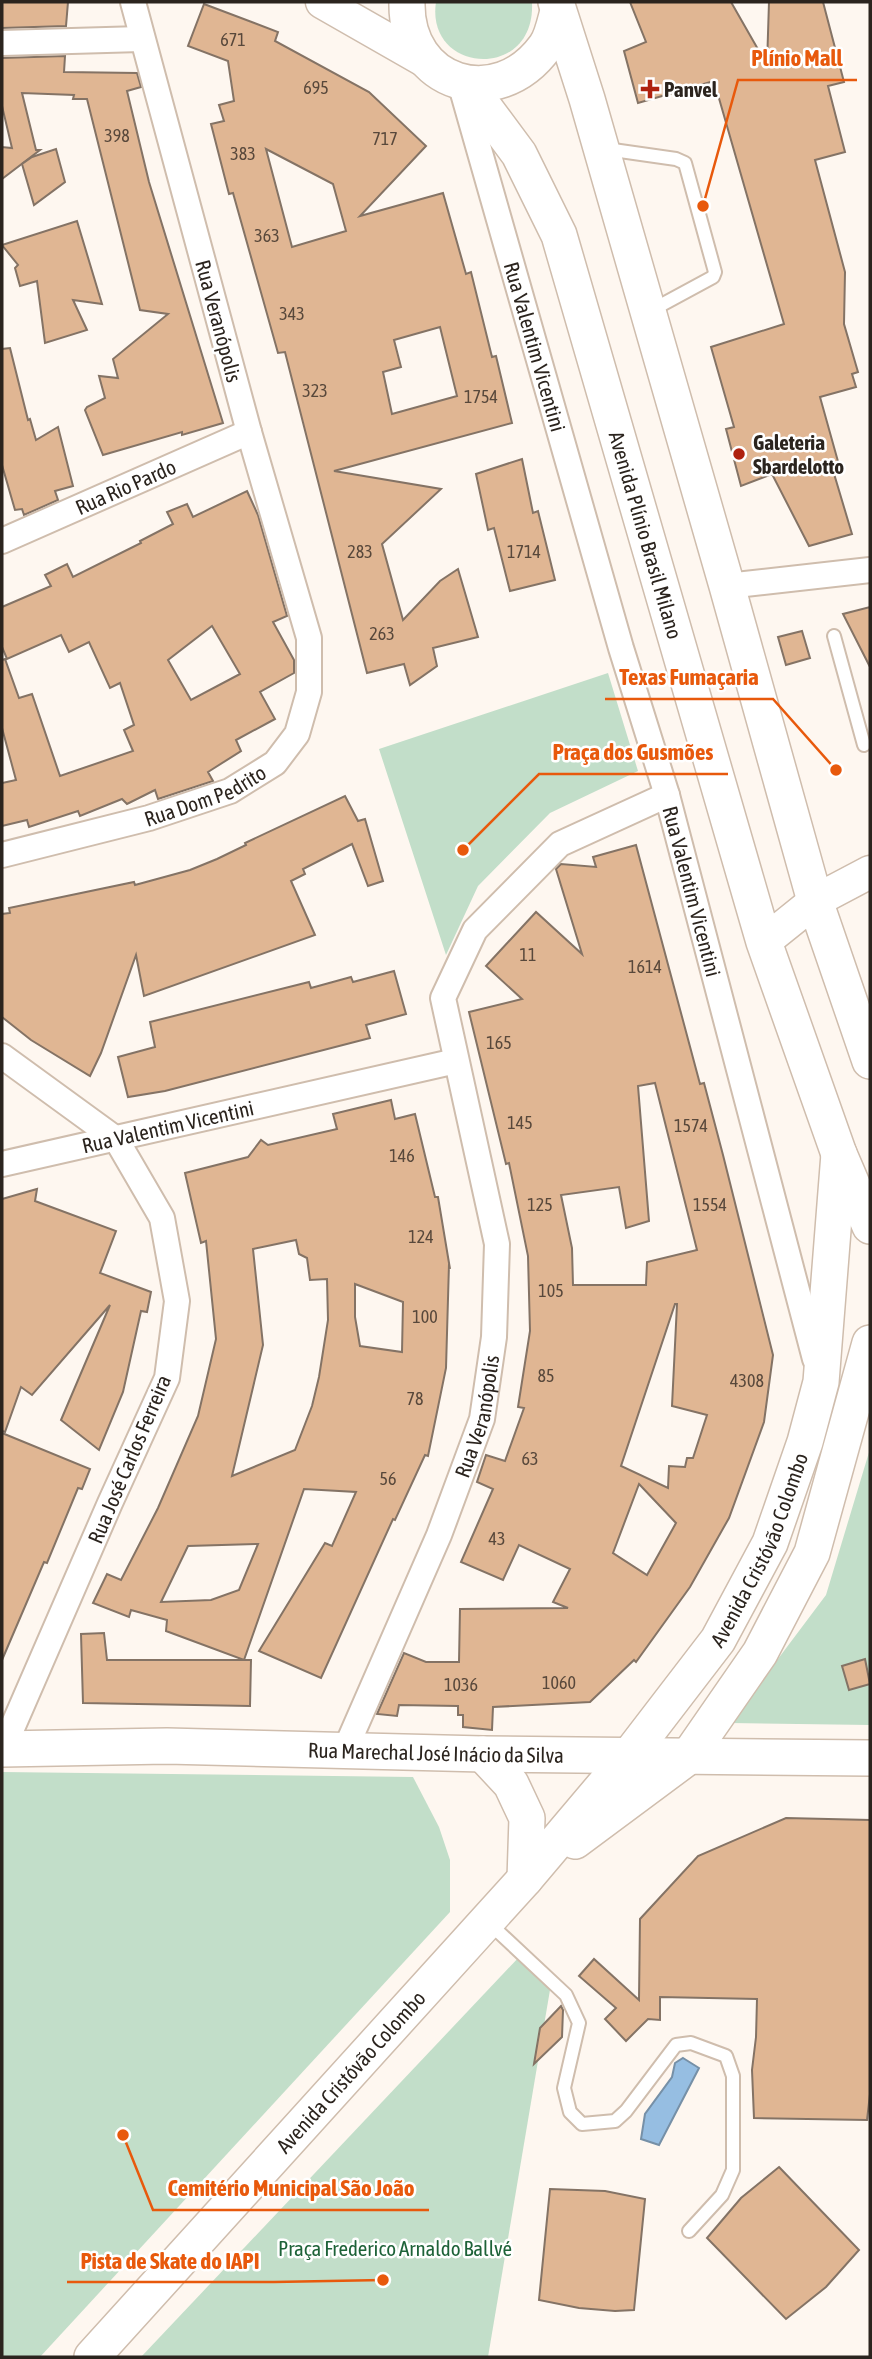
<svg xmlns="http://www.w3.org/2000/svg" width="872" height="2359" font-family="'Asap Condensed',sans-serif">
	<rect width="100%" height="100%" fill="#fef7f0"/>
	<g fill="#c2dec9">
		<path d="M436,2H532C536,82 425,74 436,2Z"/>
		<polygon points="608,673 638,771 550,813 478,886 446,955 379,749"/>
		<polygon points="870,1449 870,1725 730,1723 826,1595"/>
		<polygon points="2,1772 413,1777 439,1827 450,1860 450,1912 40,2357 2,2357"/>
		<polygon points="520,1956 551,1984 488,2357 141,2357"/>
	</g>
	<polygon fill="#96bee2" stroke="#7690a7" stroke-width="2" points="683,2058 699,2068 659,2145 641,2139 645,2114 672,2077 675,2063"/>
	<g fill="#e0b693" stroke="#847365" stroke-width="2" fill-rule="evenodd">
		<polygon points="2,2 68,2 66,26 2,28"/>
		<polygon points="630,2 731,2 767,65 769,2 823,2 844,82 828,86 845,152 815,160 845,272 844,324 858,372 852,374 856,387 820,397 839,465 832,467 852,534 809,546 772,474 741,486 726,429 734,427 711,347 784,324 714,81 638,103 624,51 646,42"/>
		<path d="M204,4L278,32L275,41L369,92L426,146L360,216L443,193L466,274L471,272L492,357L496,356L512,423L334,471L441,489L382,544L403,620L440,581L458,569L478,637L433,648L437,666L410,685L404,664L367,673L285,352L278,353L233,193L229,194L211,124L224,121L219,105L234,101L228,61L188,46ZM266,149L333,184L346,231L292,247ZM440,327L457,396L392,414L383,372L401,367L394,340Z"/>
		<polygon points="65,56 64,72 137,73 141,87 127,91 149,182 223,423 182,435 182,432 103,455 85,410 87,407 105,398 99,376 118,378 113,359 168,314 140,310 87,99 73,99 74,95 22,93 36,150 40,150 2,179 2,147 12,148 2,106 2,58"/>
		<polygon points="56,149 65,182 34,205 22,164 32,157"/>
		<polygon points="77,221 102,304 73,300 87,330 45,343 37,281 20,286 15,268 18,265 2,245"/>
		<polygon points="10,348 28,420 30,419 36,440 58,427 73,486 55,491 58,500 24,515 22,509 15,510 2,465 2,349"/>
		<polygon points="522,459 533,513 538,511 555,580 510,591 494,528 488,530 476,474"/>
		<path d="M247,491L258,515L287,616L273,622L294,660V673L260,692L275,719L236,740L241,751L208,772L213,781L158,799L155,790L127,804L122,799L80,816L78,811L29,827L27,820L2,826V783L16,780L2,728V660L5,659L19,698L32,694L60,776L133,751L124,730L134,725L120,683L110,688L89,642L69,652L61,635L7,659L2,647V607L51,586L45,575L67,564L73,577L141,543L140,541L173,524L167,512L187,504L193,517ZM212,626L240,674L191,700L168,660Z"/>
		<polygon points="870,607 870,667 843,614"/>
		<polygon points="802,631 810,658 786,665 778,637"/>
		<polygon points="345,796 358,821 365,819 383,881 368,886 352,844 303,869 305,874 291,881 315,935 144,996 136,955 101,1053 90,1076 31,1040 2,1017 2,914 10,913 9,908 134,882 135,885 190,870 217,859 246,845 245,843"/>
		<path d="M636,845L700,1084L704,1083L723,1155L773,1355L764,1422L729,1518L690,1587L636,1662L634,1660L590,1702L493,1707L492,1730L463,1727V1715H458V1706L399,1705L397,1716L377,1714L404,1653L426,1662H459L460,1609L568,1608L553,1602L570,1569L519,1545L503,1580L461,1562L493,1489L477,1482L486,1455L505,1461L524,1408L518,1407L530,1331L528,1256L509,1163L506,1164L469,1012L522,999L486,966L536,912L582,954L556,869L561,864L596,867L593,857ZM655,1083L697,1250L647,1262L646,1285H573L572,1248L561,1195L619,1187L626,1228L649,1221L638,1086ZM675,1304H677L672,1406L707,1415L693,1458H687L685,1467L669,1466L668,1488L621,1466ZM639,1484L676,1523L647,1575L613,1553Z"/>
		<polygon points="394,971 406,1014 366,1025 370,1038 165,1091 128,1097 118,1057 155,1047 150,1022 309,982 311,988 351,977 353,982"/>
		<path d="M391,1100L395,1119L415,1114L435,1197H438L450,1269L449,1264L446,1368L428,1456L425,1455L395,1520L393,1519L321,1678L259,1651L325,1543L332,1546L356,1492L304,1489L244,1660L166,1631L167,1620L131,1610L129,1617L93,1603L107,1574L121,1580L158,1508L198,1416L216,1339L206,1241L201,1243L185,1173L248,1157L261,1140L268,1145L337,1129L333,1114ZM296,1240L299,1254L307,1258L310,1280L327,1279L328,1320L319,1377L312,1406L295,1450L232,1476L263,1345L253,1249ZM355,1284L403,1302L402,1352L360,1346L355,1317ZM258,1544L239,1590L211,1600L161,1602L188,1546Z"/>
		<polygon points="37,1189 35,1201 116,1231 100,1273 151,1292 147,1312 141,1311 123,1392 99,1450 61,1420 110,1305 32,1395 21,1387 5,1432 2,1431 2,1199"/>
		<polygon points="2,1433 90,1469 82,1489 78,1488 47,1563 44,1562 2,1660"/>
		<polygon points="104,1633 107,1660 251,1660 250,1706 83,1703 81,1634"/>
		<polygon points="865,1659 870,1684 849,1690 842,1666"/>
		<polygon points="786,1818 870,1820 870,2094 867,2120 754,2118 752,2070 756,2037 757,1999 660,1997 660,2020 648,2019 626,2041 605,2019 616,2008 579,1976 594,1959 639,2000 640,1919 698,1856"/>
		<polygon points="561,2006 563,2010 562,2037 534,2064 540,2028"/>
		<polygon points="779,2167 859,2250 826,2287 786,2319 707,2238 741,2198"/>
		<polygon points="550,2189 605,2191 645,2199 634,2310 615,2311 579,2308 539,2300"/>
	</g>
	<g fill="none" stroke-linecap="round" stroke-linejoin="round">
		<defs>
			<g id="service">
				<polyline points="606,149 676,159 685,163 715,272 713,277 652,310"/>
				<polyline points="834,636 864,745"/>
				<polyline points="489,1923 566,1995 579,2023 564,2088 570,2112 582,2124 615,2121 626,2111 676,2045 691,2043 726,2056 733,2076 733,2170 722,2195 689,2231"/>
			</g>
			<g id="minor">
				<polyline points="2,43 141,39"/>
				<path id="s1" d="M461,86L621,648L667,795L815,1359"/>
				<path id="s2" d="M2,541L249,432"/>
				<polyline points="727,586 870,570"/>
				<path id="s3" d="M2,855L149,818L230,791L275,763L297,734L309,692V638L249,432L133,2"/>
				<polyline points="2,1056 116,1139 162,1218 177,1301 167,1378 110,1503 3,1749"/>
				<path id="s4" d="M2,1164L456,1061"/>
				<path id="s5" d="M345,1750L439,1535L482,1419L494,1337L497,1244L443,998L475,930L560,844L667,795"/>
			</g>
			<g id="tertiary">
				<polyline points="322,2 427,62"/>
				<polyline points="764,942 815,901 870,872"/>
			</g>
			<g id="secondary">
				<path d="M407,2C405,85 497,113 545,47C552,38 555,22 558,11"/>
				<polyline points="556,2 587,99 727,586 815,901 870,1061"/>
				<path id="s6" d="M467,84L519,154L559,235L764,942L839,1154L870,1226"/>
				<path id="s7" d="M2,1749L167,1746L483,1754L870,1758"/>
				<polyline points="483,1754 511,1784 527,1818 525,1879"/>
				<polyline points="575,1841 688,1757 760,1653 812,1553 870,1343"/>
				<path id="s8" d="M92,2357L525,1879L629,1756L718,1640L770,1543L805,1442L821,1382L839,1154"/>
			</g>
		</defs>
		<use href="#service" stroke="#cfbdad" stroke-width="16"/>
		<use href="#minor" stroke="#cfbdad" stroke-width="28"/>
		<use href="#tertiary" stroke="#cfbdad" stroke-width="35"/>
		<use href="#secondary" stroke="#cfbdad" stroke-width="38"/>
		<use href="#service" stroke="#fff" stroke-width="12"/>
		<use href="#minor" stroke="#fff" stroke-width="24"/>
		<use href="#tertiary" stroke="#fff" stroke-width="32"/>
		<use href="#secondary" stroke="#fff" stroke-width="35"/>
	</g>
	<g fill="#af210f" stroke="#fff" stroke-width="2.5">
		<path d="M646.5 78.5h7v7h7v7h-7v7h-7v-7h-7v-7h7z"/>
		<circle cx="739" cy="454" r="7"/>
	</g>
	<g text-anchor="middle" dominant-baseline="central" stroke-width="5" stroke-linejoin="round" paint-order="stroke">
		<g font-size="18" fill="#58483b">
			<text x="233" y="39">671</text>
			<text x="316" y="87">695</text>
			<text x="117" y="135">398</text>
			<text x="385" y="138">717</text>
			<text x="243" y="153">383</text>
			<text x="267" y="235">363</text>
			<text x="292" y="313">343</text>
			<text x="315" y="390">323</text>
			<text x="481" y="396">1754</text>
			<text x="360" y="551">283</text>
			<text x="524" y="551">1714</text>
			<text x="382" y="633">263</text>
			<text x="528" y="954">11</text>
			<text x="645" y="966">1614</text>
			<text x="499" y="1042">165</text>
			<text x="520" y="1122">145</text>
			<text x="691" y="1125">1574</text>
			<text x="402" y="1155">146</text>
			<text x="540" y="1204">125</text>
			<text x="710" y="1204">1554</text>
			<text x="421" y="1236">124</text>
			<text x="551" y="1290">105</text>
			<text x="425" y="1316">100</text>
			<text x="546" y="1375">85</text>
			<text x="747" y="1380">4308</text>
			<text x="415" y="1398">78</text>
			<text x="530" y="1458">63</text>
			<text x="388" y="1478">56</text>
			<text x="497" y="1538">43</text>
			<text x="559" y="1682">1060</text>
			<text x="461" y="1684">1036</text>
		</g>
		<g font-size="21" font-weight="bold" fill="#2b241e" stroke="#fff" text-anchor="start">
			<text x="664" y="89">Panvel</text>
			<text x="753" y="442">Galeteria<tspan x="753" dy="24">Sbardelotto</tspan></text>
		</g>
		<g font-size="21" fill="#2b241e" stroke="#fff">
			<text transform="translate(219 321) rotate(75)">Rua Veranópolis</text>
			<text stroke="none"><textPath href="#s1" startOffset="271">Rua Valentim Vicentini</textPath></text>
			<text stroke="none"><textPath href="#s2" startOffset="135">Rua Rio Pardo</textPath></text>
			<text stroke="none"><textPath href="#s6" startOffset="490">Avenida Plínio Brasil Milano</textPath></text>
			<text stroke="none"><textPath href="#s3" startOffset="212">Rua Dom Pedrito</textPath></text>
			<text stroke="none"><textPath href="#s1" startOffset="838">Rua Valentim Vicentini</textPath></text>
			<text stroke="none"><textPath href="#s4" startOffset="170">Rua Valentim Vicentini</textPath></text>
			<text stroke="none"><textPath href="#s5" startOffset="360">Rua Veranópolis</textPath></text>
			<text transform="translate(129 1459) rotate(-67)">Rua José Carlos Ferreira</text>
			<text stroke="none"><textPath href="#s8" startOffset="1052">Avenida Cristóvão Colombo</textPath></text>
			<text stroke="none"><textPath href="#s7" startOffset="434">Rua Marechal José Inácio da Silva</textPath></text>
			<text stroke="none"><textPath href="#s8" startOffset="385">Avenida Cristóvão Colombo</textPath></text>
		</g>
		<g font-size="21" fill="#1d6238" stroke="#fff">
			<text x="395" y="2248">Praça Frederico Arnaldo Ballvé</text>
		</g>
	</g>
	<path fill="none" stroke="#e8590c" stroke-width="2.5" d="M703 206L738 80H857M836 770L773 699H605M463 850L539 774H728M123 2135L153 2210H429M383 2280L274 2282H67"/>
	<g fill="#e8590c" stroke="#fff" stroke-width="2.5">
		<circle cx="703" cy="206" r="7"/>
		<circle cx="836" cy="770" r="7"/>
		<circle cx="463" cy="850" r="7"/>
		<circle cx="123" cy="2135" r="7"/>
		<circle cx="383" cy="2280" r="7"/>
	</g>
	<g font-size="23" text-anchor="middle" font-weight="bold" fill="#e8590c" stroke="#fff" stroke-width="5" stroke-linejoin="round" paint-order="stroke">
		<text x="797" y="66">Plínio Mall</text>
		<text x="689" y="685">Texas Fumaçaria</text>
		<text x="633" y="760">Praça dos Gusmões</text>
		<text x="291" y="2196">Cemitério Municipal São João</text>
		<text x="170" y="2269">Pista de Skate do IAPI</text>
	</g>
	<rect width="872" height="2359" fill="none" stroke="#2b241e" stroke-width="7"/>
</svg>
